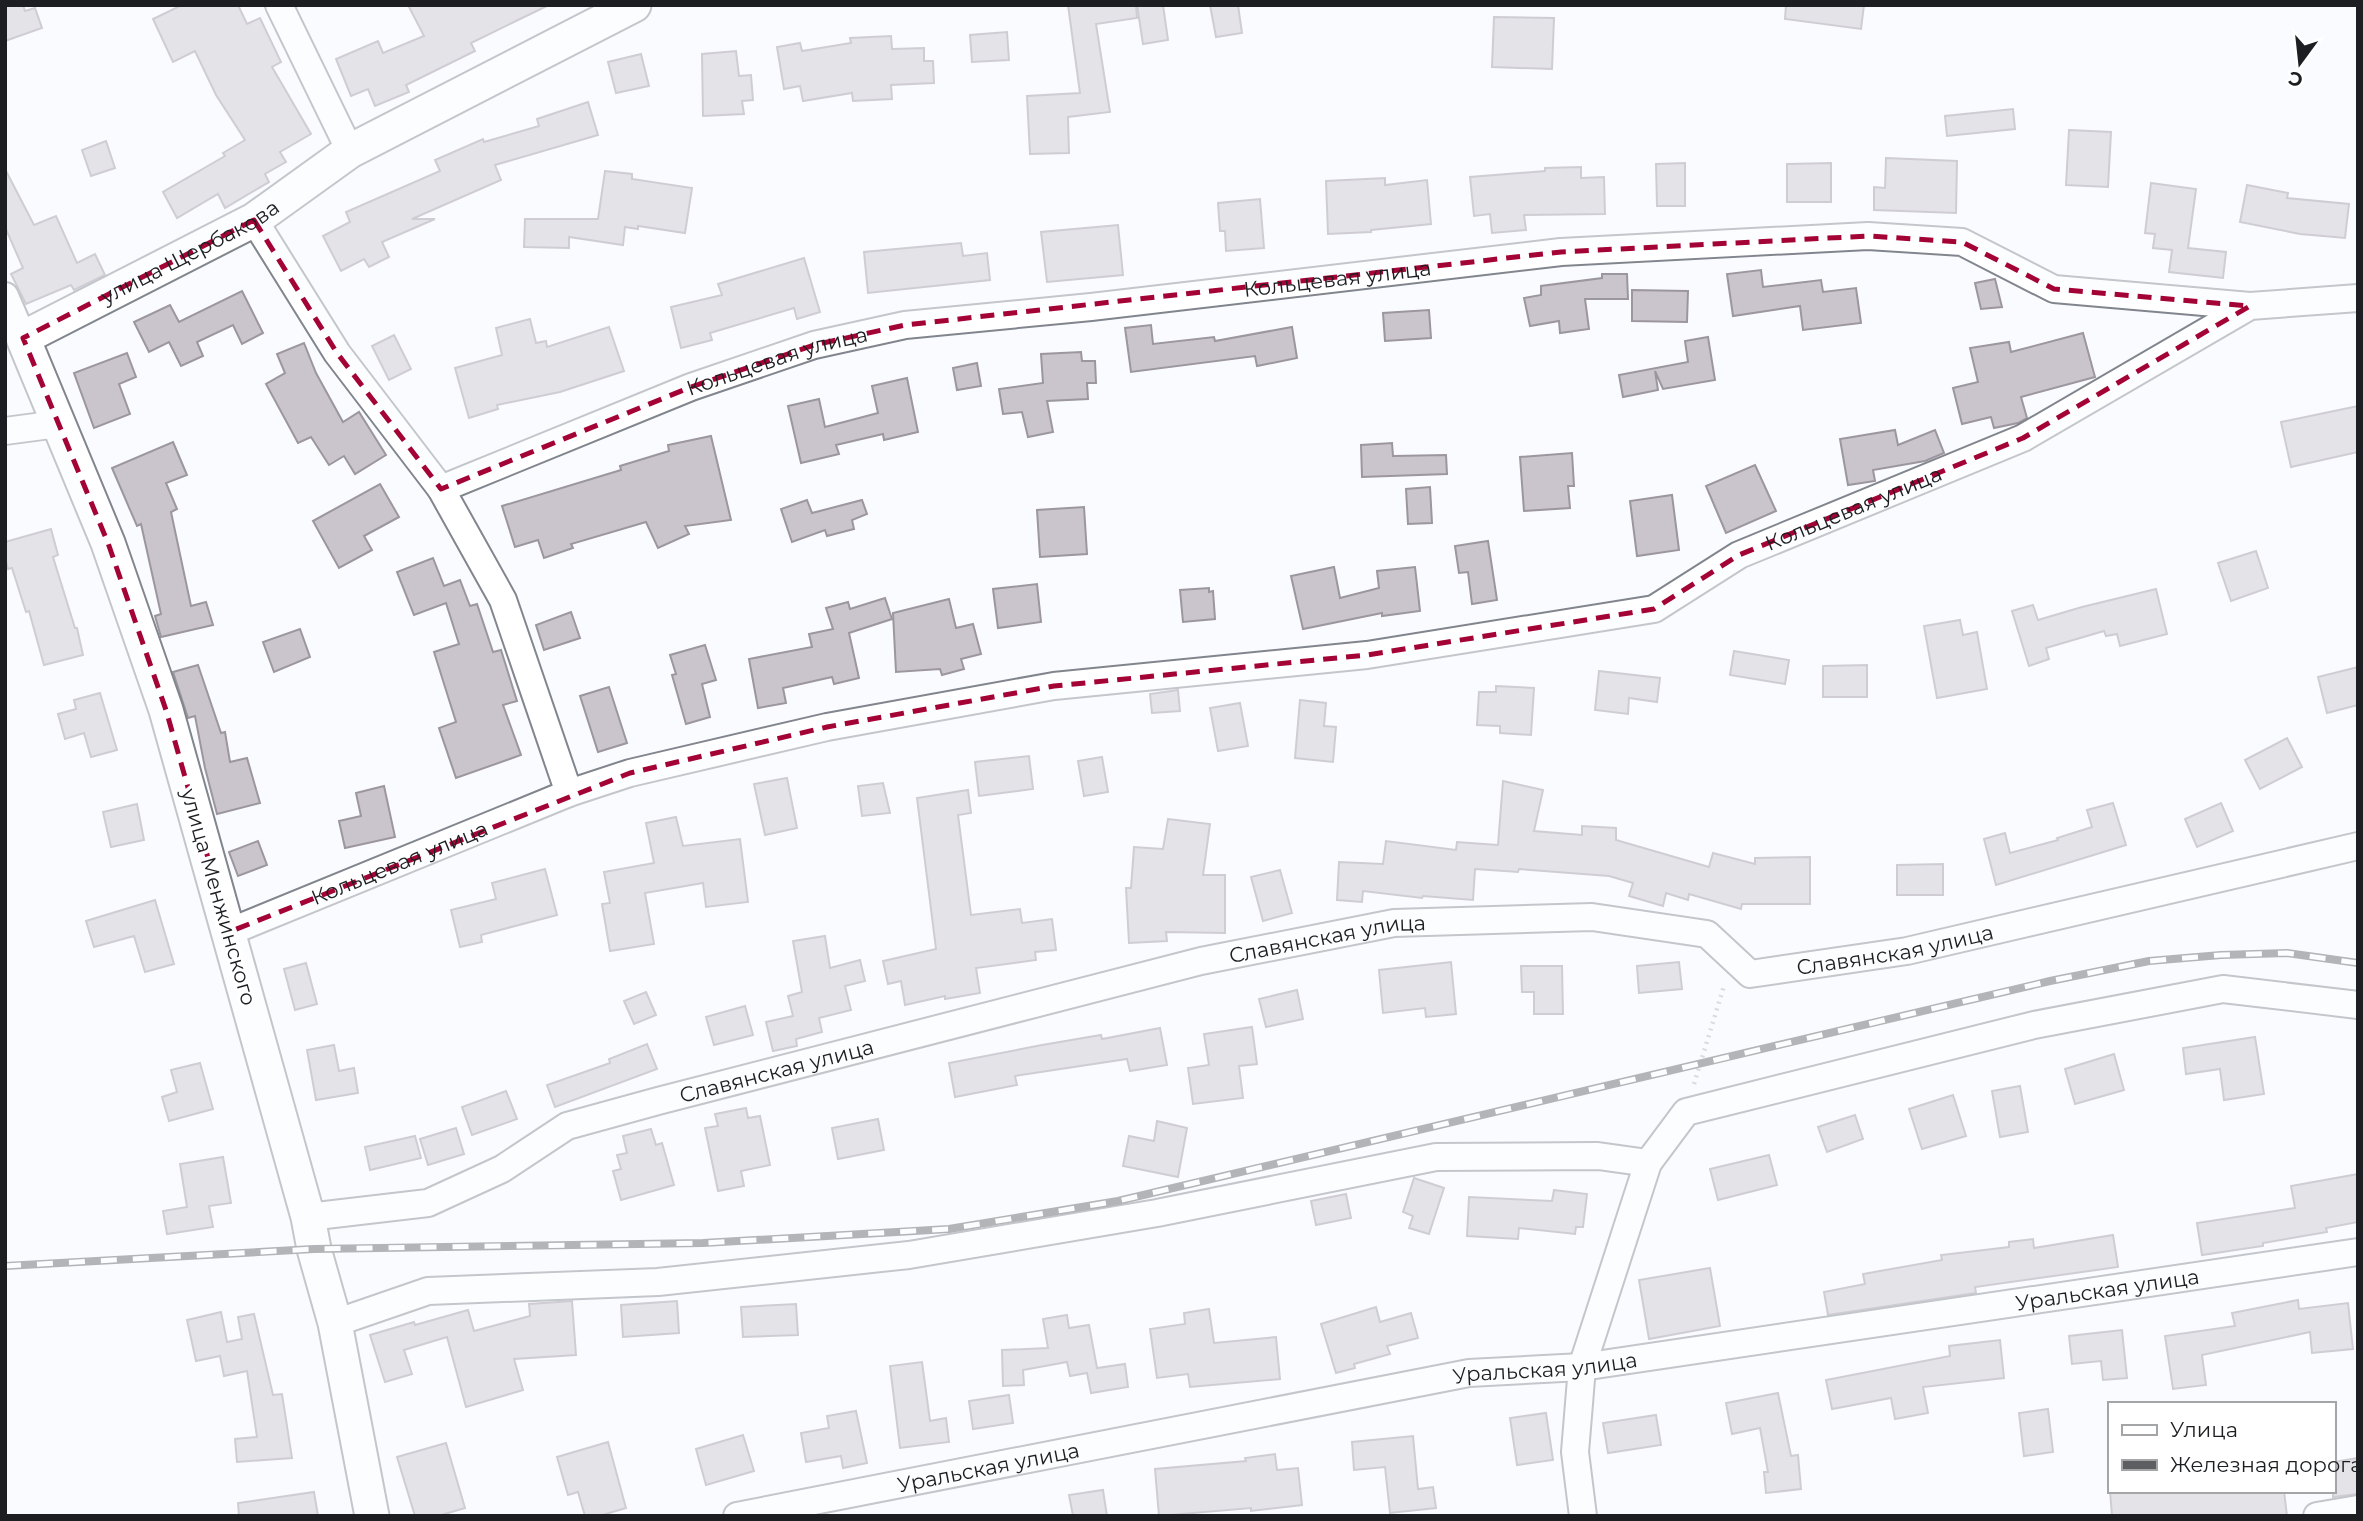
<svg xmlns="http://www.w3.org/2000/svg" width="2363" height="1521" font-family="Montserrat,sans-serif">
	<rect width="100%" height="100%" fill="#fafbff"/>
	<g fill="#cac5cd" stroke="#9c969e" stroke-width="2">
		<polygon points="5,5 23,5 25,11 35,8 42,28 5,41"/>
		<polygon points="182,5 238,5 247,24 260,18 281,62 272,67 311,134 280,152 286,162 265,174 269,182 225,208 218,194 177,218 163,192 225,156 223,153 245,140 216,95 195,51 173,62 153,19"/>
		<polygon points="408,5 549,5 471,43 475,51 406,85 409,92 375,106 368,89 351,96 336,59 378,41 383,53 424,36"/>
		<polygon points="1068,5 1136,5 1137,18 1096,24 1110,112 1068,117 1069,153 1030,154 1027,96 1080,93"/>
		<polygon points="1137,5 1163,5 1168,40 1143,44"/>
		<polygon points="1210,5 1238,5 1242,33 1216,37"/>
		<polygon points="1786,5 1864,5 1861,29 1785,19"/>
		<polygon points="1494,17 1554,18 1552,69 1492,67"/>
		<polygon points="1007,32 1009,60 972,62 970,35"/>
		<polygon points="891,36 892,49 924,48 924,61 933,61 934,83 891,85 892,99 853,101 852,93 803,101 800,86 784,89 777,47 800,43 802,51 851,43 850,38"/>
		<polygon points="736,51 739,76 751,75 753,100 742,101 744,114 703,116 702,54"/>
		<polygon points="641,54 649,86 616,93 608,62"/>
		<polygon points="588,102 598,135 495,165 501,180 412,219 435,219 382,242 389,257 369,267 364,259 341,271 323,236 350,222 346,212 440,171 435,160 483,139 484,142 539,126 537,119"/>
		<polygon points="2013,109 2015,129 1947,136 1945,116"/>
		<polygon points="2069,130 2111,132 2108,187 2066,185"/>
		<polygon points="106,141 115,168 91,176 82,150"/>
		<polygon points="1886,158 1957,161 1956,213 1874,210 1874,187 1885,188"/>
		<polygon points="1685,163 1685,206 1657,206 1656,164"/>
		<polygon points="1831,163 1831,202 1787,202 1787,164"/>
		<polygon points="1581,167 1581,178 1604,177 1605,214 1524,215 1526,230 1492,233 1490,214 1474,216 1470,177 1545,171 1545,168"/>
		<polygon points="5,169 34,225 56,216 77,263 95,254 105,275 74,290 71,285 26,304 11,274 23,268 5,227"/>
		<polygon points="605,171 632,174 632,179 692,188 685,233 638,226 638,229 625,227 623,245 569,237 569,248 524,247 525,219 598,219"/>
		<polygon points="1385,178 1385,185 1427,180 1431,224 1371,230 1371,232 1328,234 1326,181"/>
		<polygon points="2151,183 2196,189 2188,248 2226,252 2223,278 2169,272 2172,250 2153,248 2155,234 2145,233"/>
		<polygon points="2247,185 2288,193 2287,198 2349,204 2345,238 2300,234 2240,222"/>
		<polygon points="1260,199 1264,248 1226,251 1225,231 1220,231 1218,203"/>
		<polygon points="1118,225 1123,275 1047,282 1041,232"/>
		<polygon points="961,243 963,256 987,253 990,280 868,293 864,252"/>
		<polygon points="804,258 820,312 797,319 794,308 710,333 712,340 681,348 671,307 722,295 718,284"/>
		<polygon points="1761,270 1763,287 1821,280 1823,292 1856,288 1861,323 1803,330 1800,306 1733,316 1727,274"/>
		<polygon points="1602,274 1627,274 1628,299 1585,299 1589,329 1560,333 1559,321 1530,326 1524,298 1541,295 1541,286 1602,278"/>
		<polygon points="1995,279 2002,307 1981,309 1975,283"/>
		<polygon points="1632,290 1688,291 1687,322 1632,321"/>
		<polygon points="242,291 263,333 242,344 233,325 197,342 203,356 181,366 169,342 149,352 134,322 170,305 179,322"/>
		<polygon points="1429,310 1431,338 1385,341 1383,313"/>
		<polygon points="530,319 536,343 546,341 547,347 609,327 624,371 560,392 497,405 498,409 469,418 455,368 502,355 496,328"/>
		<polygon points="1151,325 1153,344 1214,337 1215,341 1292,327 1297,358 1257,366 1255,356 1131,372 1125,328"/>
		<polygon points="2083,333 2095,377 2021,397 2027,418 2018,423 1994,428 1991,417 1962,424 1953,388 1978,382 1970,348 2009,342 2011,352"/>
		<polygon points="394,335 411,369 389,380 372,346"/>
		<polygon points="1708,337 1715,380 1663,389 1655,371 1658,390 1623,397 1619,375 1688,362 1685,341"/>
		<polygon points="304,343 316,373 343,422 359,412 386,455 355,474 344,456 329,465 311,437 298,443 266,384 285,373 277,354"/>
		<polygon points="1081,352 1082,361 1095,361 1096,383 1087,383 1088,399 1047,401 1053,432 1028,437 1022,412 1003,414 999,389 1043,383 1041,354"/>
		<polygon points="127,353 136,377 119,384 130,414 94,428 74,373"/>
		<polygon points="977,363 981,386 957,390 953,368"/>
		<polygon points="907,378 918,432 884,440 883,434 836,445 839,454 801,463 788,406 819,399 825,427 878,413 872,386"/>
		<polygon points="2358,406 2358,452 2291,467 2281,422"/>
		<polygon points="1895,430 1898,445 1935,430 1944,453 1925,461 1873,470 1875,481 1848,485 1840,439"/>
		<polygon points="711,436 731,520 685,526 689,534 658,548 646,522 571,544 573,548 544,558 538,540 515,547 502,506 621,470 620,466 669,451 668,445"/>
		<polygon points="173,442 187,475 166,483 177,509 171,512 191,606 206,602 213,625 161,637 155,616 161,614 141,524 137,526 112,468"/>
		<polygon points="1392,443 1393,456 1446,455 1447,474 1362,477 1361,445"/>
		<polygon points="1572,453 1574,486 1568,486 1570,508 1524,511 1520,457"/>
		<polygon points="1755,465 1776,511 1726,533 1706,486"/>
		<polygon points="380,484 399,517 364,536 372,550 339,568 313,521"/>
		<polygon points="1430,487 1432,523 1408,524 1406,489"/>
		<polygon points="1672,495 1679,550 1637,556 1630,501"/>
		<polygon points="807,500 812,513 862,500 867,514 852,520 854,529 827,536 825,530 792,542 781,509"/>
		<polygon points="1084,507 1087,554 1040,557 1037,510"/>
		<polygon points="51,529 58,555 53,557 75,628 77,628 83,655 44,665 29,611 26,612 12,568 8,569 5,558 5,542"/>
		<polygon points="1488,541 1497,600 1472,604 1468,572 1459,573 1455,546"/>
		<polygon points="2256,551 2268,588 2231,601 2218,563"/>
		<polygon points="433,558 444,586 460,580 470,606 477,604 493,652 501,650 517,701 503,705 521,755 456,778 439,728 456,722 434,652 459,644 446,603 414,615 397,572"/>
		<polygon points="1334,567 1340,598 1379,588 1377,571 1415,567 1420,611 1382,616 1382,613 1303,629 1291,576"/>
		<polygon points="1037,584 1041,622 998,628 993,589"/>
		<polygon points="1209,588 1209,592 1213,591 1215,619 1183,622 1180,590"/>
		<polygon points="2156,589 2167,634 2120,646 2117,634 2106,636 2104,631 2046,648 2049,659 2029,666 2012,611 2033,605 2038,620 2082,607"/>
		<polygon points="885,598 892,619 849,633 859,678 834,684 832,677 783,688 786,703 758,708 749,659 812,647 809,634 833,629 826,608 848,602 850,609"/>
		<polygon points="949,599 956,628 973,624 981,654 961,659 964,669 942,675 940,669 896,672 893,613"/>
		<polygon points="571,612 580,638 544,650 536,625"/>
		<polygon points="1960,620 1963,635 1977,632 1987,689 1937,698 1924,626"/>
		<polygon points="300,629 310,657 274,672 263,642"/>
		<polygon points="705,645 716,680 702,684 710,717 686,724 672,675 676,674 670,655"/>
		<polygon points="1734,651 1789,660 1785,684 1730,675"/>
		<polygon points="198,665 221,733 225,732 230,762 247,758 260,803 217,814 205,768 195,716 188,718 173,672"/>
		<polygon points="1867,665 1867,697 1823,697 1823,666"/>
		<polygon points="2358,667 2358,705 2327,713 2318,677"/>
		<polygon points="1599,671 1660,678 1657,702 1629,698 1628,714 1595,710"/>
		<polygon points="1496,686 1534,688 1531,735 1500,733 1500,726 1477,725 1479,692 1496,692"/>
		<polygon points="609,687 627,743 598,752 580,696"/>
		<polygon points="1178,690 1180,711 1152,713 1150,694"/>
		<polygon points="100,693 117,750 91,757 84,733 65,739 58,714 76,709 74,700"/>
		<polygon points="1300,700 1326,703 1324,726 1336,727 1333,762 1295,758"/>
		<polygon points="1240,703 1248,746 1218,751 1210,708"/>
		<polygon points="2287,738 2302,767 2260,789 2245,760"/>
		<polygon points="1029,756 1033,789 979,796 975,762"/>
		<polygon points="1102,757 1108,792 1084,796 1078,761"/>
		<polygon points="787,778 797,828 765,835 754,784"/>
		<polygon points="1503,781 1543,790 1534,831 1582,835 1582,826 1616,828 1616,840 1709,867 1713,853 1755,864 1755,858 1810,857 1810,904 1742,904 1741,909 1689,894 1688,900 1666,893 1663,906 1629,896 1633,883 1609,876 1519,869 1518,872 1475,869 1473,900 1423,896 1422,898 1363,891 1362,902 1337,900 1339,862 1383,864 1386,841 1456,850 1457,842 1498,845"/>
		<polygon points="883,783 890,813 862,816 858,786"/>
		<polygon points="384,786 395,837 345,848 339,821 361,816 356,793"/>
		<polygon points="968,790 971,813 958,815 971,915 1020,909 1022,923 1052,919 1056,950 1035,952 1036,960 976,968 980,993 945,999 945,996 905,1005 901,981 888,984 883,961 936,949 917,798"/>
		<polygon points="2113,803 2126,845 1996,885 1984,839 2005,833 2010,853 2058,840 2057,838 2092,827 2087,810"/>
		<polygon points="2221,803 2233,831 2197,847 2185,819"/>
		<polygon points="137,804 144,840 111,847 103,812"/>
		<polygon points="676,817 683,846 740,839 748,902 706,907 703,883 645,893 654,944 610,951 602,904 610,903 604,872 654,863 646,823"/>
		<polygon points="1168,819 1210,824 1203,875 1225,875 1225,933 1166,932 1167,941 1129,943 1126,888 1131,888 1134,847 1163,849"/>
		<polygon points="258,841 267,865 238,876 229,852"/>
		<polygon points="1943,864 1943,895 1897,895 1897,865"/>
		<polygon points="545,869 557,915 481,935 482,942 460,947 451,910 496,899 492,883"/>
		<polygon points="1280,870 1292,913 1263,921 1251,877"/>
		<polygon points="155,900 174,964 145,972 134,936 94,947 86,921"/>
		<polygon points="825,936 830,968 860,960 865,981 845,986 851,1010 819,1018 822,1032 796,1039 797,1046 773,1051 766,1022 793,1016 788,996 802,992 793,941"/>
		<polygon points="1451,962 1456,1014 1426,1017 1425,1008 1383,1013 1379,970"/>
		<polygon points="1679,962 1682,989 1639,993 1637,966"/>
		<polygon points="306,963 317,1004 295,1010 284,969"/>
		<polygon points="1521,966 1562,966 1563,1014 1534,1014 1534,992 1522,992"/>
		<polygon points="1297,990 1303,1019 1266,1027 1259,999"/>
		<polygon points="646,992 656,1015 634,1024 624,1001"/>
		<polygon points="745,1006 753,1035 714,1045 706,1017"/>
		<polygon points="1252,1027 1257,1064 1239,1066 1243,1098 1193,1104 1188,1068 1209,1065 1204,1034"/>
		<polygon points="1160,1028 1167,1065 1130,1071 1127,1059 1015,1076 1017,1085 955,1097 949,1063 1042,1045 1101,1035 1102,1039"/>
		<polygon points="2255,1037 2264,1094 2224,1100 2220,1069 2186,1074 2183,1048"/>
		<polygon points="647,1044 657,1069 555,1107 547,1085 610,1063 609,1059"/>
		<polygon points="334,1045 339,1071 354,1068 358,1093 316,1100 307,1050"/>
		<polygon points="2114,1054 2124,1090 2075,1104 2065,1069"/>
		<polygon points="200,1063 213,1109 169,1121 162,1097 177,1092 171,1070"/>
		<polygon points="2020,1086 2028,1132 2000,1137 1992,1091"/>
		<polygon points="506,1091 517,1119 472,1135 462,1107"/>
		<polygon points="1953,1095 1966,1136 1922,1149 1909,1109"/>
		<polygon points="746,1108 748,1118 760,1116 770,1165 741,1171 744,1186 718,1191 705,1128 718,1126 715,1114"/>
		<polygon points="1855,1115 1863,1139 1827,1152 1818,1127"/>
		<polygon points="878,1119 884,1150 838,1159 832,1128"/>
		<polygon points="1157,1121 1187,1128 1178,1177 1123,1166 1129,1136 1154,1141"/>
		<polygon points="456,1128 464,1154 428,1165 420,1139"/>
		<polygon points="651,1129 656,1145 662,1143 674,1185 621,1200 613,1171 621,1169 617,1155 627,1153 623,1136"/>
		<polygon points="415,1136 421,1158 370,1170 365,1147"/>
		<polygon points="1769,1155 1777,1185 1718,1200 1710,1169"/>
		<polygon points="223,1157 231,1203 209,1206 213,1227 167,1234 163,1211 187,1207 180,1164"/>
		<polygon points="2358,1174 2358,1222 2326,1228 2327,1232 2263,1243 2263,1246 2202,1255 2197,1223 2295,1208 2291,1186"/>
		<polygon points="1414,1178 1444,1188 1429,1234 1409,1228 1413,1216 1403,1212"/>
		<polygon points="1554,1190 1587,1194 1583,1227 1576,1227 1575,1234 1519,1228 1518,1239 1467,1236 1469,1197 1552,1201"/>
		<polygon points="1346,1194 1351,1218 1316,1225 1311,1201"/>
		<polygon points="2113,1235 2118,1267 1975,1287 1976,1293 1828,1315 1824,1292 1865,1284 1863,1274 1942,1260 1941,1255 2009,1247 2009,1242 2033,1239 2034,1248"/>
		<polygon points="1710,1268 1720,1326 1649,1339 1639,1280"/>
		<polygon points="2298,1300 2299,1309 2348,1303 2353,1349 2312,1353 2310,1332 2202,1355 2206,1385 2173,1389 2165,1336 2235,1326 2232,1313"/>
		<polygon points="572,1301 576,1355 514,1359 523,1390 466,1407 447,1337 404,1350 412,1374 385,1382 370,1335 414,1322 415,1325 468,1310 474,1331 530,1316 529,1304"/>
		<polygon points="677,1301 679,1333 623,1337 621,1305"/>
		<polygon points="796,1304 798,1335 743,1337 741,1307"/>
		<polygon points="1376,1307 1380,1322 1411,1313 1418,1338 1387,1346 1390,1354 1354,1364 1355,1368 1336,1373 1321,1324"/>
		<polygon points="1209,1309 1214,1343 1276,1337 1280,1379 1190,1387 1188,1374 1157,1378 1150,1329 1185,1324 1184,1313"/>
		<polygon points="221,1312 227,1342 242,1339 238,1317 254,1314 273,1395 282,1394 292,1458 237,1462 235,1439 257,1437 247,1371 224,1376 220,1356 196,1361 187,1320"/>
		<polygon points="1067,1315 1069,1328 1089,1325 1097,1368 1125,1364 1128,1387 1091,1393 1087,1373 1070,1376 1067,1362 1023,1370 1024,1385 1003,1386 1002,1350 1048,1348 1043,1319"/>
		<polygon points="2122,1330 2127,1378 2103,1380 2101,1361 2072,1364 2069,1336"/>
		<polygon points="2000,1340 2004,1378 1923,1387 1928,1413 1895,1419 1891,1398 1832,1409 1826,1380 1950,1356 1949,1346"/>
		<polygon points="922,1362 930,1421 946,1418 949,1442 900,1448 890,1366"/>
		<polygon points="1778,1393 1791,1456 1798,1455 1801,1489 1766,1493 1764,1472 1768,1472 1760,1428 1732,1434 1726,1403"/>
		<polygon points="1009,1395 1013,1423 973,1429 969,1401"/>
		<polygon points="2048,1409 2053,1452 2024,1456 2019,1413"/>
		<polygon points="856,1411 867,1463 843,1468 841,1456 806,1462 801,1433 829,1428 827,1416"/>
		<polygon points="1546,1413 1553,1460 1517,1465 1510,1418"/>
		<polygon points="1656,1415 1661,1445 1608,1453 1603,1423"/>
		<polygon points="743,1435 754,1471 706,1485 696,1449"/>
		<polygon points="1413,1436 1418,1489 1433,1487 1436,1508 1390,1513 1385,1467 1354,1470 1352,1442"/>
		<polygon points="608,1442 626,1508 599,1516 585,1516 578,1492 568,1495 557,1457"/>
		<polygon points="446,1443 465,1508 438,1516 415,1516 397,1457"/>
		<polygon points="1275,1454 1277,1470 1298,1468 1302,1505 1251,1511 1251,1508 1159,1516 1155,1469 1246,1461 1245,1458"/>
		<polygon points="2358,1458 2358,1494 2333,1497 2333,1462"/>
		<polygon points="1103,1490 1107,1516 1073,1516 1069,1495"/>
		<polygon points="2110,1491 2284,1491 2287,1516 2112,1516"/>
		<polygon points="314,1492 318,1516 239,1516 238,1503"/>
	</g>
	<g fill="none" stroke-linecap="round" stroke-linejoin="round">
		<defs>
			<g id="minor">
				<polyline points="279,5 350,151"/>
				<polyline points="254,220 337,353 441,489 503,600 569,793"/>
				<polyline points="5,296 23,338"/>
				<polyline points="5,431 58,424"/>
				<path id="s1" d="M441,489L691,387L814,345L905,325L1091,307L1561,252L1868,236L1962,242L2054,289L2250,306"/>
				<path id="s2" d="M229,932L569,793L630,773L827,727L1054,686L1367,655L1654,609L1739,555L2023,438L2250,306L2358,298"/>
				<path id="s3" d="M308,1217L428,1203L502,1169L567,1126L658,1101L1201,961L1394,923L1592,917L1707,934L1750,974L1907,951L2358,846"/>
				<polyline points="335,1323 428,1291 658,1282 909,1255 1157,1213 1436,1157 1598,1156 1648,1163 1686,1112 2034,1025 2223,989 2358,1005"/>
				<path id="s4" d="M737,1516L1469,1373L1582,1367L2358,1252"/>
				<polyline points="1583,1516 1575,1452 1582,1367 1648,1163"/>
				<polyline points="2317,1516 2358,1509"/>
			</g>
			<g id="tertiary">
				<path id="s5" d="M372,1516L335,1323L314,1249L308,1217L166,710L108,543L23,338L254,220L350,151L634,5"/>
			</g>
		</defs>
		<use href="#minor" stroke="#81858d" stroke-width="30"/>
		<use href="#tertiary" stroke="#81858d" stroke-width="37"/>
		<polyline stroke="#b3b5b8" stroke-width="4.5" stroke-dasharray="2 5" stroke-linecap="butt" points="1694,1084 1724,986"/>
		<use href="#minor" stroke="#fff" stroke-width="26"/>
		<use href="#tertiary" stroke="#fff" stroke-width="33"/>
		<defs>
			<polyline id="rail" points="5,1266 314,1249 703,1243 949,1229 1118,1201 2050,981 2149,961 2221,955 2287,953 2358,963"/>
		</defs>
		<use href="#rail" stroke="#5d5e62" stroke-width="8"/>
		<use href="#rail" stroke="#fff" stroke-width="5" stroke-dasharray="16" stroke-linecap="butt"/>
	</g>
	<path d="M0 0H2363V1521H0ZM254,220L337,353L441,489L691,387L814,345L905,325L1561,252L1868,236L1962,242L2054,289L2250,306L2023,438L1739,555L1654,609L1367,655L1054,686L827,727L630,773L229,932L166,710L108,543L23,338Z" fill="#fafbff" fill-opacity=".55" fill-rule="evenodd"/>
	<path fill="none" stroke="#a30435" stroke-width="5" stroke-dasharray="14 9" stroke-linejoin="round" d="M254,220L337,353L441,489L691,387L814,345L905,325L1561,252L1868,236L1962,242L2054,289L2250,306L2023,438L1739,555L1654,609L1367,655L1054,686L827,727L630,773L229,932L166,710L108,543L23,338Z"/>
	<g text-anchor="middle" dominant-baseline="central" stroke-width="7" stroke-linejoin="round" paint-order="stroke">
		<g font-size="21" fill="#1c1e21" stroke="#fff">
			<text stroke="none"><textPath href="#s5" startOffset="1419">улица Щербакова</textPath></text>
			<text stroke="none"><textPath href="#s1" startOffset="928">Кольцевая улица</textPath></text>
			<text stroke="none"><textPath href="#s1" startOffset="360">Кольцевая улица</textPath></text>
			<text stroke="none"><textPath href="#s2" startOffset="1694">Кольцевая улица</textPath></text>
			<text stroke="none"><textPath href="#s2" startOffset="184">Кольцевая улица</textPath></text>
			<text transform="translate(219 897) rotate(74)">улица Менжинского</text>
			<text stroke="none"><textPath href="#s3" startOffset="1064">Славянская улица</textPath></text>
			<text stroke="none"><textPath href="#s3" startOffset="1652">Славянская улица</textPath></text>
			<text stroke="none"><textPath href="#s3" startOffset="497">Славянская улица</textPath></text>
			<text stroke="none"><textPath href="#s4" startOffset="1390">Уральская улица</textPath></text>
			<text stroke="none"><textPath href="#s4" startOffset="822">Уральская улица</textPath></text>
			<text stroke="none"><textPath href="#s4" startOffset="256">Уральская улица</textPath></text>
		</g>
	</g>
	<rect width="2363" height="1521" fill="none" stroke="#1c1e21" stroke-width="14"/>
	<rect x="2108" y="1402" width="228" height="91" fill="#ffffff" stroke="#a4a5a6" stroke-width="2"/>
	<rect x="2122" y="1425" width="35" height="10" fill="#ffffff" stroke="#a4a5a6" stroke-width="2"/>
	<text x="2170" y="1437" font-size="21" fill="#1c1e21">Улица</text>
	<rect x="2122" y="1460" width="35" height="10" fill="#5d5e62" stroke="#a4a5a6" stroke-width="2"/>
	<text x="2170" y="1472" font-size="21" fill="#1c1e21">Железная дорога</text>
	<g transform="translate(2300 63) rotate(195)" stroke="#ffffff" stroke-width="5" paint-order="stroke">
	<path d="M0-5L12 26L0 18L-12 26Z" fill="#1c1e21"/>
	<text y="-10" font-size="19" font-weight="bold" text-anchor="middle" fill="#1c1e21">С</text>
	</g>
</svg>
